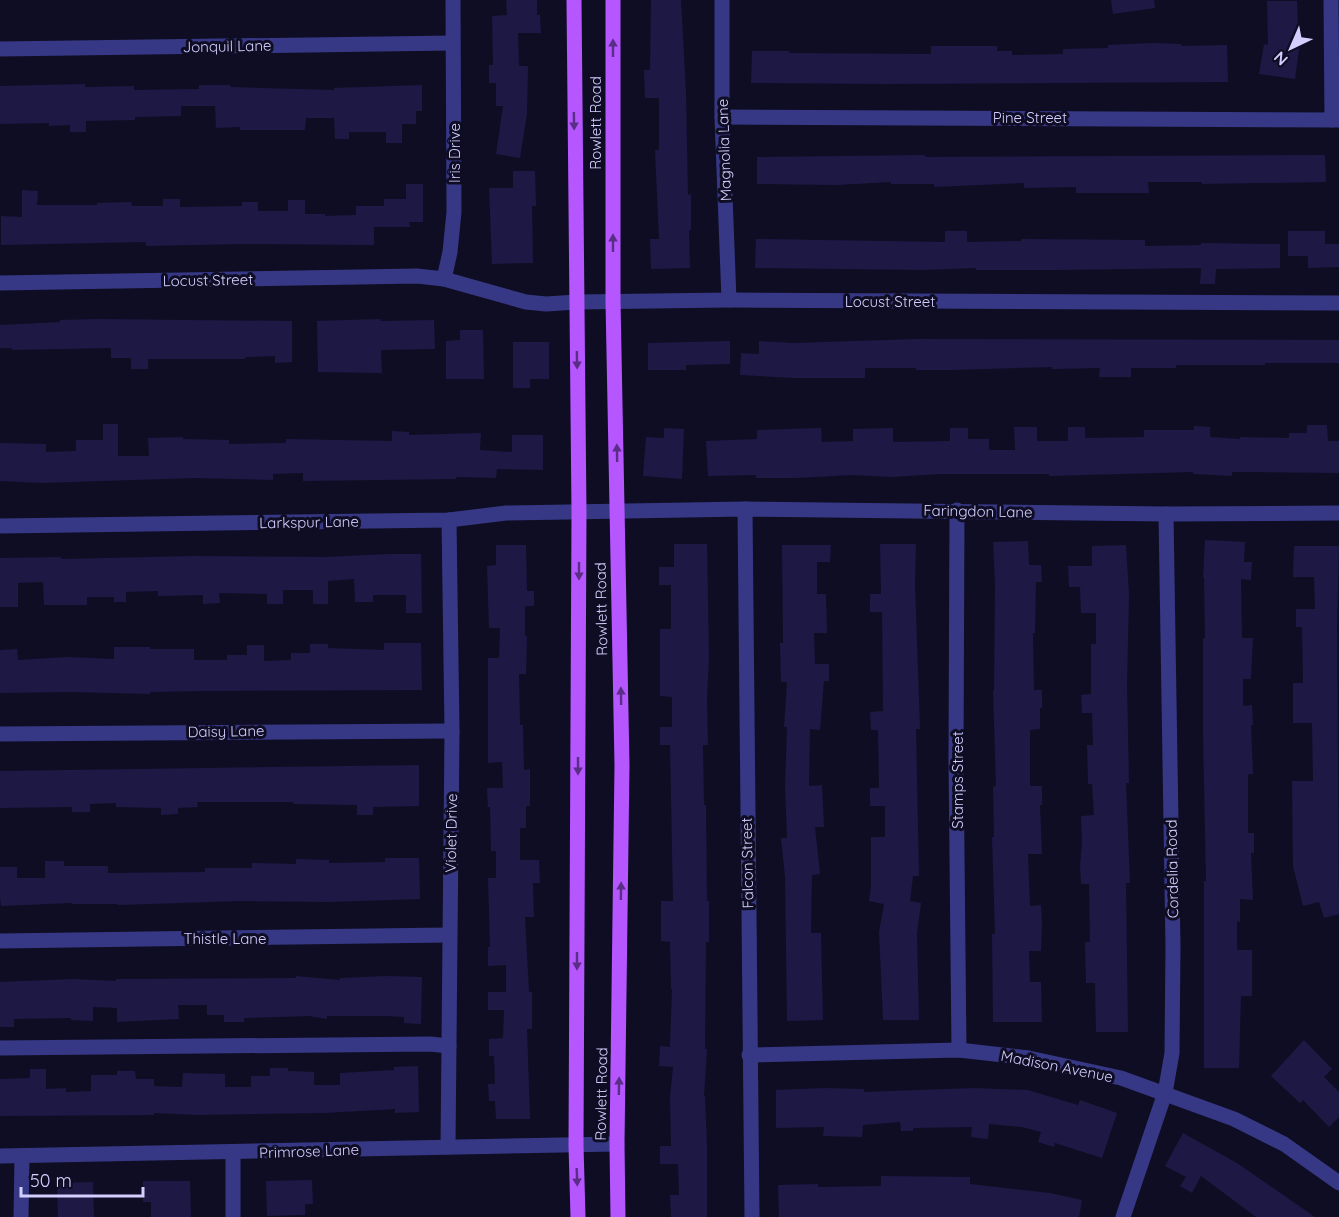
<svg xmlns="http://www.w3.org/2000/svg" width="1339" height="1217" font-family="Quicksand,sans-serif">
	<rect width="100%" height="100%" fill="#0f0d23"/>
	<g fill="#1e1845">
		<polygon points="506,0 537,0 537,15 540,15 541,33 518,33 519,66 528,66 527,114 520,158 496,154 503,106 496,106 496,83 489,83 489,65 493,65 492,16 507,15"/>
		<polygon points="651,0 681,0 686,93 688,195 691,194 691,230 689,230 690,268 651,269 650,239 659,239 655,150 659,150 659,98 645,98 644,70 650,70"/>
		<polygon points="1111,0 1154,0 1155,8 1113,14"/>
		<polygon points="1267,1 1297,1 1299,50 1295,79 1259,74 1264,44 1268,45"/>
		<polygon points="1152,43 1181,44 1181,46 1227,45 1228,82 886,84 751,83 752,51 789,51 789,53 931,54 931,46 997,46 997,51 1012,51 1012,55 1063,54 1063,49 1108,48 1108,45"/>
		<polygon points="85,84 85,87 134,86 134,90 199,89 199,85 230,85 230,87 334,90 334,88 422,85 422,111 416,111 416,124 402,124 402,143 386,143 386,132 349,132 349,139 335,139 334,118 306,118 305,130 240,130 240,127 216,128 215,106 181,106 181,116 135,117 135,120 86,121 86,132 70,132 70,125 49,126 49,123 0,124 0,86"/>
		<polygon points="925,155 925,157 1325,155 1326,182 1202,184 1202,182 1148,182 1149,193 1076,193 1076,187 1024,188 1024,183 934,187 934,184 891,184 891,182 837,185 757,184 757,157"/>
		<polygon points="513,171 535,171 536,206 532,206 533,263 492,264 489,188 513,188"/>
		<polygon points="406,184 423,184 423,222 409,222 410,227 374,227 374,245 242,244 146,246 146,242 1,245 1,216 22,217 22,190 38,191 37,205 97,205 97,203 131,202 132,206 163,206 163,199 180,199 180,207 242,206 242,202 258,202 258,211 288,211 288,200 305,200 305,214 325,214 325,216 356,215 356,206 384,206 384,199 406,199"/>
		<polygon points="945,231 967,231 967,242 1021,241 1021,239 1145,240 1145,246 1201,245 1201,243 1280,244 1280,268 1216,269 1215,284 1200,284 1201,268 1058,270 976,270 976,268 923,270 755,268 756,239 945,242"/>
		<polygon points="1288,231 1325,231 1325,244 1339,244 1339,267 1308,268 1308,256 1288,256"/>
		<polygon points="98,319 292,321 292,362 275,363 275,356 245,357 245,359 148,359 148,369 131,369 131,358 111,358 111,348 12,350 12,348 0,348 0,325 60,322 60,320"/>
		<polygon points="380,319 381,321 434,320 435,349 381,350 382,373 318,372 317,321"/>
		<polygon points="460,330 483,330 484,379 446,379 446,341 460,340"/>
		<polygon points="917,339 1339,340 1339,363 1265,363 1265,365 1176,365 1176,368 1131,368 1131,377 1099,377 1100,368 1052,369 1052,367 954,370 916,370 916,368 865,368 865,378 794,378 740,375 741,353 759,354 759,341 793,343"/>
		<polygon points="730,341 730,364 686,365 686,370 648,370 648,343"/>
		<polygon points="513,342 549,342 549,379 530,379 530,388 513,388"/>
		<polygon points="103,424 118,424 118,456 149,456 148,438 183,437 183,439 229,440 229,444 286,443 286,439 392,441 392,431 409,432 409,435 481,433 480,450 512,452 512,435 543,435 543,470 497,469 496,478 456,477 456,479 303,481 303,473 273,474 273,480 194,478 41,483 0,481 0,443 46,444 46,452 76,451 76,440 103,440"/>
		<polygon points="1307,425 1327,425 1328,441 1339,441 1339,473 1232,472 1232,476 1193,474 1193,472 1049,476 1049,474 939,474 892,477 852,475 796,478 756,478 756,475 708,476 706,441 757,439 757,430 821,428 822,442 853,441 853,429 893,428 893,442 950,441 950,428 968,428 968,439 989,439 989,450 1015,450 1014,427 1037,427 1037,441 1068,441 1068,427 1085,427 1085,438 1144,437 1144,430 1194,430 1194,426 1210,427 1210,437 1240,439 1240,437 1289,438 1289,433 1307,433"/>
		<polygon points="664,428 684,429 682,479 643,476 646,437 664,438"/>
		<polygon points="1205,540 1245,542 1244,562 1252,562 1251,580 1241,579 1242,638 1253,638 1251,679 1243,679 1243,706 1252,705 1253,725 1251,725 1253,774 1248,774 1248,833 1254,833 1254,853 1251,853 1253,900 1240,899 1240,922 1237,921 1237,950 1252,950 1252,996 1241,996 1239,1068 1204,1068 1204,881 1206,881 1203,735 1203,638 1205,638 1204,577 1203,577"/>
		<polygon points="1028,541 1029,565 1041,565 1042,582 1036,582 1035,633 1033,633 1034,690 1042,690 1042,708 1040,708 1040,729 1030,730 1030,786 1042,786 1042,805 1040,805 1042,854 1028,854 1030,906 1041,905 1042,924 1041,951 1029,951 1030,982 1041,982 1042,1022 993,1022 992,934 995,934 992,837 994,837 993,787 996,786 993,691 994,691 995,584 993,542"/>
		<polygon points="674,544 707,544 709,658 707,698 708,745 703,745 704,805 706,805 707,901 709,901 709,942 706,942 705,1049 707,1049 704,1096 705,1096 707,1146 707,1217 671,1217 670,1195 679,1195 678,1164 660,1164 660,1146 671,1146 670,1097 673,1067 659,1066 660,1046 670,1047 672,989 671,989 670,942 661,941 661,901 673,901 670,745 660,745 660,727 672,727 672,697 660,696 660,629 671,629 671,585 659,585 659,567 674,567"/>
		<polygon points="880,544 916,544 915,584 920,729 916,729 919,876 913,876 910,901 921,903 917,933 919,1020 883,1020 879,932 884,904 869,901 871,887 871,837 885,837 885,806 870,806 870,788 879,788 878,730 871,730 870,712 883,711 882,612 870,612 870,594 881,594"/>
		<polygon points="496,545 526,545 527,591 534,591 534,606 525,606 525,636 527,636 526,674 519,674 520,725 523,725 524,770 530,769 530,806 526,806 526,828 520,828 520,860 539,860 540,883 533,883 534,917 525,917 529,992 532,992 532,1029 527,1029 530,1119 496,1119 495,1101 489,1101 488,1084 495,1084 494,1056 489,1056 489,1039 503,1038 504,1010 488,1010 488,992 506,992 506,965 488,966 488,947 490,947 488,878 496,878 496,851 491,851 490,807 488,807 487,788 503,788 502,762 488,763 488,658 499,658 500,628 489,628 487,566 496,565"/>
		<polygon points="782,545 831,545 830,562 817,562 817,594 826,594 827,633 814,633 815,664 829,664 829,681 824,681 820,730 810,729 809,786 822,785 824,827 815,827 820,874 812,875 811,933 821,933 823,1020 787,1021 785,877 781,838 787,838 785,787 787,727 784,727 787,682 781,682 780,643 783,643"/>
		<polygon points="1126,545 1129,595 1127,685 1129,783 1126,783 1130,883 1126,883 1128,1032 1096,1032 1095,983 1086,983 1085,942 1090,942 1089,884 1081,884 1080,865 1082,843 1081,816 1094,815 1092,784 1088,784 1087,745 1093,745 1092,713 1082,713 1081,695 1091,694 1091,644 1096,644 1096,613 1081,613 1080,587 1069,587 1068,566 1092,566 1092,546"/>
		<polygon points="1294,546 1339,546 1337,626 1339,914 1324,918 1319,902 1303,906 1293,866 1292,781 1313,781 1312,723 1293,723 1293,683 1303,683 1302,627 1296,627 1296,609 1315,609 1314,577 1293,577"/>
		<polygon points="388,554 421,554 422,613 406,613 406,595 373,595 373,602 355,602 354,579 328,581 328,604 313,604 313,590 283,590 283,604 267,604 267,594 219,593 220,603 203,604 203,595 158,596 158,591 126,592 126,602 114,602 114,597 87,597 87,605 44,605 43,582 18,583 18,607 0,607 0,558 61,557 61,559 194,556 326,557"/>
		<polygon points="384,643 421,643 422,690 203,691 150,692 150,694 72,692 0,693 0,650 17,649 18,660 67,657 114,659 114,647 150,647 150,649 194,649 194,660 227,660 227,655 247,655 247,645 264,645 264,661 291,660 291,653 310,653 310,644 328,644 328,648 384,650"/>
		<polygon points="419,765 419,806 373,807 373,815 357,815 357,805 293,804 293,802 197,802 198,807 178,808 178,814 161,815 161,808 116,807 116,803 90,804 90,812 72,812 72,807 0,808 0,771"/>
		<polygon points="385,858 419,858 420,899 328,902 241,901 117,905 117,904 72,904 72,903 1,906 0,898 0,867 17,867 17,878 45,878 45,861 64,861 64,866 108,866 108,873 205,872 205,868 252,868 252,863 296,864 296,859 329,860 329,863 385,862"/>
		<polygon points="296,976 340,980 340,978 386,976 422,977 421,1024 404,1023 404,1017 385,1016 327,1016 327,1019 309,1016 244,1018 244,1022 224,1022 224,1015 207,1015 207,1005 178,1005 179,1019 117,1022 117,1008 93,1007 93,1021 71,1020 71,1018 14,1019 14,1027 0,1027 0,982 73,979 116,981 116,979 296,978"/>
		<polygon points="1304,1040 1332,1069 1324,1077 1339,1092 1339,1117 1329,1127 1303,1100 1300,1103 1271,1076"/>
		<polygon points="418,1066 419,1112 395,1113 395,1109 325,1113 198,1115 154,1113 154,1115 0,1116 0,1079 30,1078 30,1069 46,1069 46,1089 66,1088 66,1092 91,1091 91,1075 117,1075 117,1071 135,1071 136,1079 154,1079 154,1086 182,1087 183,1073 225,1074 225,1087 251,1087 251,1076 270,1076 270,1068 288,1068 288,1071 314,1072 314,1085 340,1085 340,1073 394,1070 394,1067"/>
		<polygon points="825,1088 864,1089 864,1092 974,1088 1028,1090 1078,1105 1080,1100 1117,1113 1102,1158 1055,1143 1054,1147 1038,1142 1041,1132 1022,1127 989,1124 988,1139 971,1137 972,1127 913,1128 913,1131 901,1131 900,1122 863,1125 862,1137 823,1136 824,1127 776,1128 776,1090"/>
		<polygon points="1183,1133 1237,1163 1315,1217 1256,1217 1201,1176 1192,1193 1180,1186 1186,1177 1165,1166"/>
		<polygon points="881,1176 970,1177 970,1184 1050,1193 1082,1200 1079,1217 779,1217 778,1185 818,1184 818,1187 881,1186"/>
		<polygon points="312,1180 313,1204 305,1204 305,1215 267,1216 266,1181"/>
		<polygon points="143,1181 190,1181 191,1217 151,1217 151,1202 143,1202"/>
		<polygon points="93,1182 94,1217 58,1217 57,1183"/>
	</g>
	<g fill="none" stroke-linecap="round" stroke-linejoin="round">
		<g stroke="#363885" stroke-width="15">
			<polyline points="722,0 722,117 729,300"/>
			<polyline points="1331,0 1332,120"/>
			<polyline points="0,49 453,43"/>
			<polyline points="722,117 1339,120"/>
			<polyline points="444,279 450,252 454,212 453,0"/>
			<polyline points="0,283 417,276 444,279 526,302 546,304 577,302 729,300 1339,303"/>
			<polyline points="745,509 752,1217"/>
			<polyline points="957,510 956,758 959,1050"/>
			<polyline points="0,526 449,520 506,513 745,509 1166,514 1339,513"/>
			<polyline points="0,734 452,731"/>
			<polyline points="0,941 449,935"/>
			<polyline points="0,1048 430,1044 449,1046"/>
			<polyline points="749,1055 959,1050 1029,1058 1121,1078 1234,1119 1284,1144 1339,1183"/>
			<polyline points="448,1147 452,731 449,520"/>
			<polyline points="233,1153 233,1217"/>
			<polyline points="0,1156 617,1144"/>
			<polyline points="21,1217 22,1156"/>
			<polyline points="1123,1217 1165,1093 1172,1053 1173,947 1166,514"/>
		</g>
		<g stroke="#b556ff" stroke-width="15">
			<polyline points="574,0 579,513 576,1145 578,1217"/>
			<polyline points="613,0 613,301 622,765 617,1144 618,1217"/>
		</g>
	</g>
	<defs><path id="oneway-solid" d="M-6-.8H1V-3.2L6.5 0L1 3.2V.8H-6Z" transform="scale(1.5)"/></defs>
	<g fill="#5a2e86">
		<use href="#oneway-solid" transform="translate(613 48) rotate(-90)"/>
		<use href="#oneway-solid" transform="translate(574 121) rotate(89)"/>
		<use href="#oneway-solid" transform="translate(613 243) rotate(-90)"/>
		<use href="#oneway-solid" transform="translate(577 360) rotate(89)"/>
		<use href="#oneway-solid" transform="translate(617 453) rotate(-91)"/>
		<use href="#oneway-solid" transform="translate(579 571) rotate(90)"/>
		<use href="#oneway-solid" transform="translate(621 696) rotate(-91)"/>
		<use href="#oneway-solid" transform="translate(578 766) rotate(90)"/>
		<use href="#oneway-solid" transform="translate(621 891) rotate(-89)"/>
		<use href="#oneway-solid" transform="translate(577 961) rotate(90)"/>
		<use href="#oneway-solid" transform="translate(619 1086) rotate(-89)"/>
		<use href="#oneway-solid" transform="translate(577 1177) rotate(88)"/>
	</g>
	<g text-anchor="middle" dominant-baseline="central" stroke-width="6" stroke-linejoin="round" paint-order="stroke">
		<g font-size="15" fill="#d2cfff" stroke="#0f0d23">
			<text transform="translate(227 46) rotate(-1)">Jonquil Lane</text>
			<text x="1030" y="117">Pine Street</text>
			<text transform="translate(595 123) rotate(-90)">Rowlett Road</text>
			<text transform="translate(724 150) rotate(-92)">Magnolia Lane</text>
			<text transform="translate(454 153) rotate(-90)">Iris Drive</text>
			<text transform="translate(208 280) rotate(-1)">Locust Street</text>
			<text x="890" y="301">Locust Street</text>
			<text transform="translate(978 511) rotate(1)">Faringdon Lane</text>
			<text transform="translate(309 522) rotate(-1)">Larkspur Lane</text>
			<text transform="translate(601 609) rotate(-91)">Rowlett Road</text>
			<text transform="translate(226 731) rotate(-1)">Daisy Lane</text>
			<text transform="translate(957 780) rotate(-90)">Stamps Street</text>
			<text transform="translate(451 833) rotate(-89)">Violet Drive</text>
			<text transform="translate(747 863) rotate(-91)">Falcon Street</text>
			<text transform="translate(1172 869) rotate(-91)">Cordelia Road</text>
			<text x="225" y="938">Thistle Lane</text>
			<text transform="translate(1057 1066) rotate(11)">Madison Avenue</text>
			<text transform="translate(601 1094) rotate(-89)">Rowlett Road</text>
			<text transform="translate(309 1151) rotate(-2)">Primrose Lane</text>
		</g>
	</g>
	<g transform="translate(1291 48) rotate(224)" stroke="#0f0d23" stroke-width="4.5" paint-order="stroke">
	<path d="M0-4.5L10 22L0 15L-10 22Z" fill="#d2cfff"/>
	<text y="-9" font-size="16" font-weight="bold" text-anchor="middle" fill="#d2cfff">N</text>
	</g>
	<path d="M21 1187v9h122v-9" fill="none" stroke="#d2cfff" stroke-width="3"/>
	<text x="30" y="1187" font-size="18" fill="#d2cfff" stroke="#0f0d23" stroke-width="4.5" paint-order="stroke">50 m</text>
</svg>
